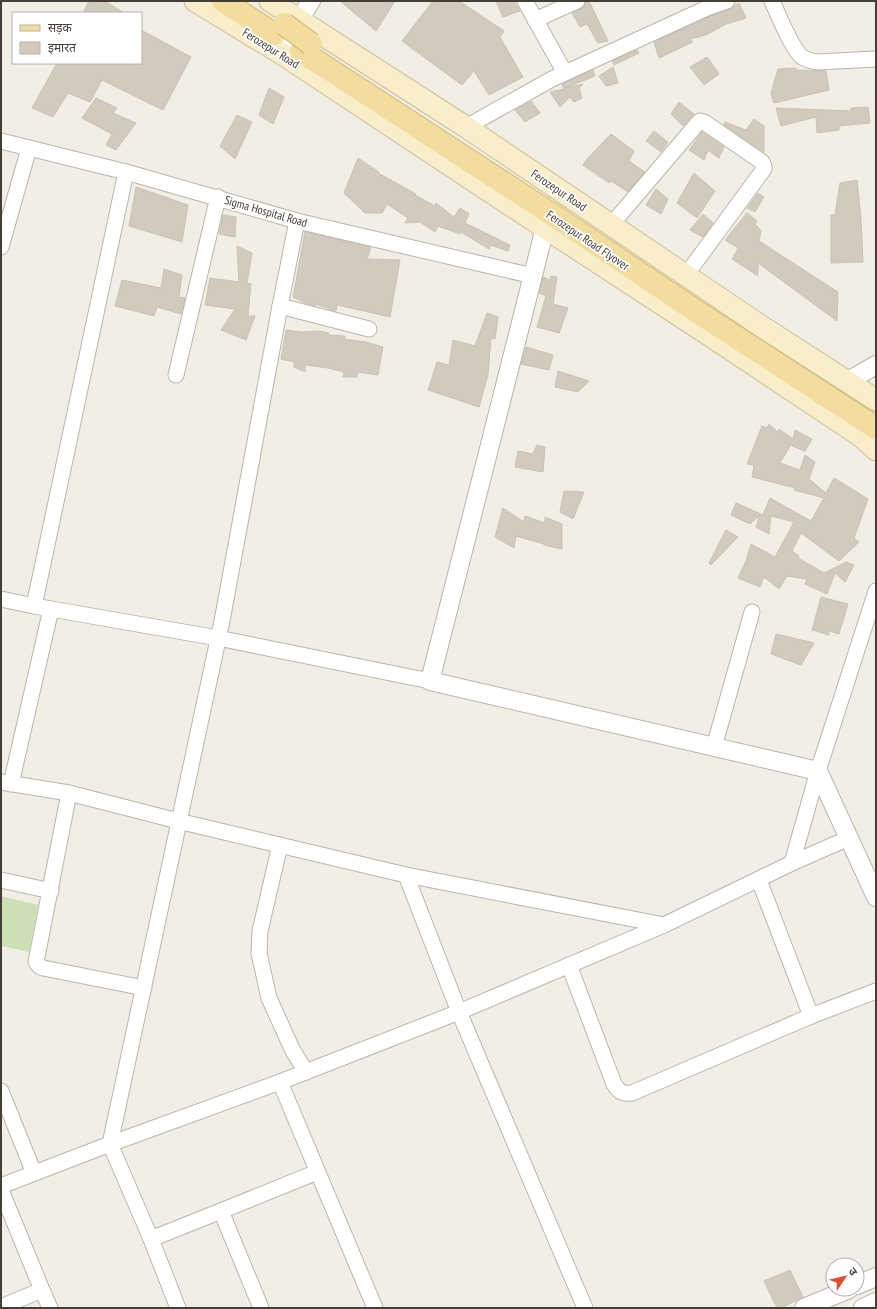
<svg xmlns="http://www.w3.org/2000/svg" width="877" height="1309" font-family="'PT Sans Narrow','Noto Sans Devanagari',sans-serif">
	<rect width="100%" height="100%" fill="#f1eee6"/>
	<polygon fill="#cbe0b4" points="1,896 38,905 29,952 1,946"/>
	<g fill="#d1cabd" stroke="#cbc2b1">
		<polygon points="89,1 105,1 124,13 83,13"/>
		<polygon points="340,1 395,1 376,31"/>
		<polygon points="433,1 459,1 504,31 500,37 523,77 489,95 474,71 462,85 402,41"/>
		<polygon points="496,1 514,1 520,11 503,17"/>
		<polygon points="586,1 589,1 608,41 598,43 587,24 580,27 572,13 584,7"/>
		<polygon points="739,3 746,18 726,24 706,35 690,39 693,42 659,58 654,42 710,16 730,9"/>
		<polygon points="141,30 191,57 163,110 102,80 90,102 68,93 53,117 32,108 57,63 141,63"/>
		<polygon points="637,50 639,53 614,65 612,61"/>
		<polygon points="707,57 719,74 704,85 690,67"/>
		<polygon points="613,67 618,83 606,86 599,76"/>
		<polygon points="796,68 796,70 826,71 829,90 774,103 771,93 778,69"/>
		<polygon points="593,70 595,76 565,88 583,84 579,88 582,98 574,102 570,97 560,107 550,92 564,89 562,84"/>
		<polygon points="269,88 284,97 273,124 259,115"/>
		<polygon points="96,98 117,108 113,113 136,123 116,150 106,145 112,134 82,118"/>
		<polygon points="531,101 540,113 525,122 515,110"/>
		<polygon points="679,102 694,114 683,126 671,114"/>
		<polygon points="868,107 870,123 839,126 839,130 817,133 816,117 781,126 776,108 851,111 851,108"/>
		<polygon points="237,115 252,122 235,159 220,146"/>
		<polygon points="754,119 764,126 764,152 724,125 725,122 746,130"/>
		<polygon points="654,131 668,142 661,152 646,141"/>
		<polygon points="702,132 724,147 719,158 708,150 704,160 689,150"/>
		<polygon points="611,134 634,151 629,161 645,172 628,192 611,181 609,183 583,165 587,159"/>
		<polygon points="358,158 379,172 378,173 416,194 415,195 435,206 436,203 454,217 460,208 469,214 465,223 510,245 508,251 490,245 489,249 461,232 460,234 438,226 435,232 420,222 405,223 408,218 387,204 382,213 365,213 344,193"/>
		<polygon points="694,173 715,191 697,218 677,203"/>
		<polygon points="857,180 861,218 863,262 831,263 831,215 835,215 840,183"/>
		<polygon points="136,187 188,205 182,242 129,226"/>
		<polygon points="656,189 668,199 661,214 646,205"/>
		<polygon points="758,193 764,197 755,212 747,208"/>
		<polygon points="747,213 757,221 755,224 761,231 759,241 838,292 837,321 758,263 758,276 732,259 738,248 725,240"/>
		<polygon points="703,214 713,223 703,237 690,230"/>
		<polygon points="223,215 236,217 235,237 219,234"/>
		<polygon points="305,232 371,247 367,259 400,260 390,317 337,305 336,311 315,304 315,306 305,303 293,297"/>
		<polygon points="237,246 252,253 247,283 251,284 248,316 255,316 246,340 221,330 235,309 205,305 210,278 239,282"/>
		<polygon points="164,269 182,275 179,297 185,298 181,314 157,307 154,316 115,306 122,280 161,288"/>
		<polygon points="551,276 557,277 553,304 568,308 559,333 537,327 546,296 539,293 543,277 550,280"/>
		<polygon points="487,313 498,317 495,339 491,338 488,375 479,407 428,390 437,362 449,365 453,340 475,346"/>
		<polygon points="286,330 302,332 318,331 329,333 328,335 345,336 344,339 366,342 383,347 378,375 358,372 357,377 343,377 344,372 328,368 305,365 305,372 294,367 294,362 281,359"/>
		<polygon points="526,347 553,355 549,370 521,364"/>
		<polygon points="558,371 589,381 578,392 555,387"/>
		<polygon points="769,424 778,432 779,429 793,439 795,430 812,439 805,451 792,446 792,443 780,463 800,470 805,455 815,462 809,479 826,493 834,478 868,499 854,538 859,542 839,561 801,533 792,551 799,556 798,558 824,573 846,562 854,565 845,582 835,573 827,594 805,584 807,579 787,576 779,589 764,577 760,587 738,578 746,561 751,544 775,557 794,522 771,516 769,534 756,527 760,515 750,524 731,515 736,503 763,515 770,498 811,521 824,498 794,490 795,488 752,477 754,465 747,464 762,426 767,428"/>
		<polygon points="537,445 545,447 543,472 515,467 518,451 533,454"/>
		<polygon points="564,491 584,492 573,519 560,512"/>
		<polygon points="503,508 524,522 525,516 545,523 545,517 562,524 562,549 544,545 544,544 516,536 514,548 495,537"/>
		<polygon points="726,530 738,537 711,565 709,563"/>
		<polygon points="821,597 848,604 839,634 829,631 829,635 812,630"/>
		<polygon points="776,634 814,643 801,665 771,654"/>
		<polygon points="790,1270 803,1297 781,1308 777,1308 764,1281"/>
	</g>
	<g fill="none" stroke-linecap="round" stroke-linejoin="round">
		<defs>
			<g id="minor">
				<polyline points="525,1 565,73"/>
				<path d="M772,1C778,14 792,49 802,57C806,60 812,61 817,62L876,59"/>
				<polyline points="535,20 577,1"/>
				<polyline points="466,127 552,79 707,8 727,1"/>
				<polyline points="1,141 126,172 297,221 533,276"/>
				<polyline points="611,225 697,124 700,121 704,122 762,162 764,166 764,169 686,275"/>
				<polyline points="1,247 29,148"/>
				<polyline points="280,306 369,329"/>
				<polyline points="176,375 218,197"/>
				<polyline points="1,599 34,606 218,638 430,681"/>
				<polyline points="34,606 126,172"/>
				<polyline points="714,747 752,612"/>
				<polyline points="1,782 69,793 178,821 406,875 664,925"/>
				<polyline points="11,784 51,609"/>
				<polyline points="69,793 36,962 39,966 43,968 144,988"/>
				<polyline points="280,845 260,931 259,953 269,998 292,1049 306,1072"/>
				<polyline points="792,863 849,838"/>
				<polyline points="406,875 459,1012 585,1308"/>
				<polyline points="1,880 51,891"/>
				<polyline points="759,880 811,1016"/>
				<path d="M569,965L614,1084C619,1092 622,1094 632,1093L811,1016L876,991"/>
				<polyline points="280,1082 375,1308"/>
				<polyline points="1,1091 34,1173"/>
				<polyline points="1,1186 110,1144 280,1082 459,1012 664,925 792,863 818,771 876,591"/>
				<polyline points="1,1190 42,1290 1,1307"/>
				<polyline points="221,1211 261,1308"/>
				<polyline points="151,1239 221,1211 317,1172"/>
				<polyline points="42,1290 50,1308"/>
				<polyline points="178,1308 151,1239 110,1144 222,621 280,306 297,221"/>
			</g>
			<g id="tertiary">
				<polyline points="282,54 299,20 311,1"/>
				<polyline points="545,228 430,681 818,771 876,897"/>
				<polyline points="848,381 876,365"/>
				<polyline points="857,1285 876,1277"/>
				<polyline points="804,1308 849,1289"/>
				<polyline points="863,1308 876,1302"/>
			</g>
			<g id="secondary">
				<polyline points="195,1 282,54 545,228 709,335 862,437 876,450"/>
				<polyline points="270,1 466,127 761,326 876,400"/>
			</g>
			<g id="primary">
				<polyline points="223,1 274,34"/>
				<polyline points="301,51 553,215 696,311 876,428"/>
			</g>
		</defs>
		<use href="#minor" stroke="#bbb6aa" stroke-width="17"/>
		<use href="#tertiary" stroke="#bbb6aa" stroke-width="20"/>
		<use href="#secondary" stroke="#cbc09b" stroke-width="23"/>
		<use href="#primary" stroke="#d5b971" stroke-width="24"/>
		<use href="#minor" stroke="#fff" stroke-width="15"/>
		<use href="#tertiary" stroke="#fff" stroke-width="18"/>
		<use href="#secondary" stroke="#f8eec9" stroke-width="21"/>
		<use href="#primary" stroke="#f2dc9e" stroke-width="22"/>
		<defs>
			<polyline id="primary-bridge" points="284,24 311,44"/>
		</defs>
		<use href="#primary-bridge" stroke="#d5b971" stroke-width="24" stroke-linecap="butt"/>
		<use href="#primary-bridge" stroke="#f2dc9e" stroke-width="22"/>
	</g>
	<g text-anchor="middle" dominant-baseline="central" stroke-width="3.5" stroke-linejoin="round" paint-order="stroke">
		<g font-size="12" fill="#433e36" stroke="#fff">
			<text transform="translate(271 48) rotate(32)">Ferozepur Road</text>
			<text transform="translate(559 190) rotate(34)">Ferozepur Road</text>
			<text transform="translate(266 211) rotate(16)">Sigma Hospital Road</text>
			<text transform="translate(588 240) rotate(34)">Ferozepur Road Flyover</text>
		</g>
	</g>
	<rect width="877" height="1309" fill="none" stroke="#433e36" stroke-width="4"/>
	<rect x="12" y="12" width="130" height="52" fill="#ffffff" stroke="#b4b2af"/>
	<rect x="20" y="25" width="20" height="6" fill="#f2dc9e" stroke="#b4b2af"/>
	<text x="48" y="32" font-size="12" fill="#433e36">सड़क</text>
	<rect x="20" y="42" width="20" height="12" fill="#d1cabd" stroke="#b4b2af"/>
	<text x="48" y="52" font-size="12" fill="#433e36">इमारत</text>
	<g transform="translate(845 1277) rotate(55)"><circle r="19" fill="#ffffff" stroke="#b4b2af"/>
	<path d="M0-3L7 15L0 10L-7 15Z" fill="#e04e2e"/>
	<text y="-6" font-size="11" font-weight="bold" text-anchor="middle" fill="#433e36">उ</text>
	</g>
</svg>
